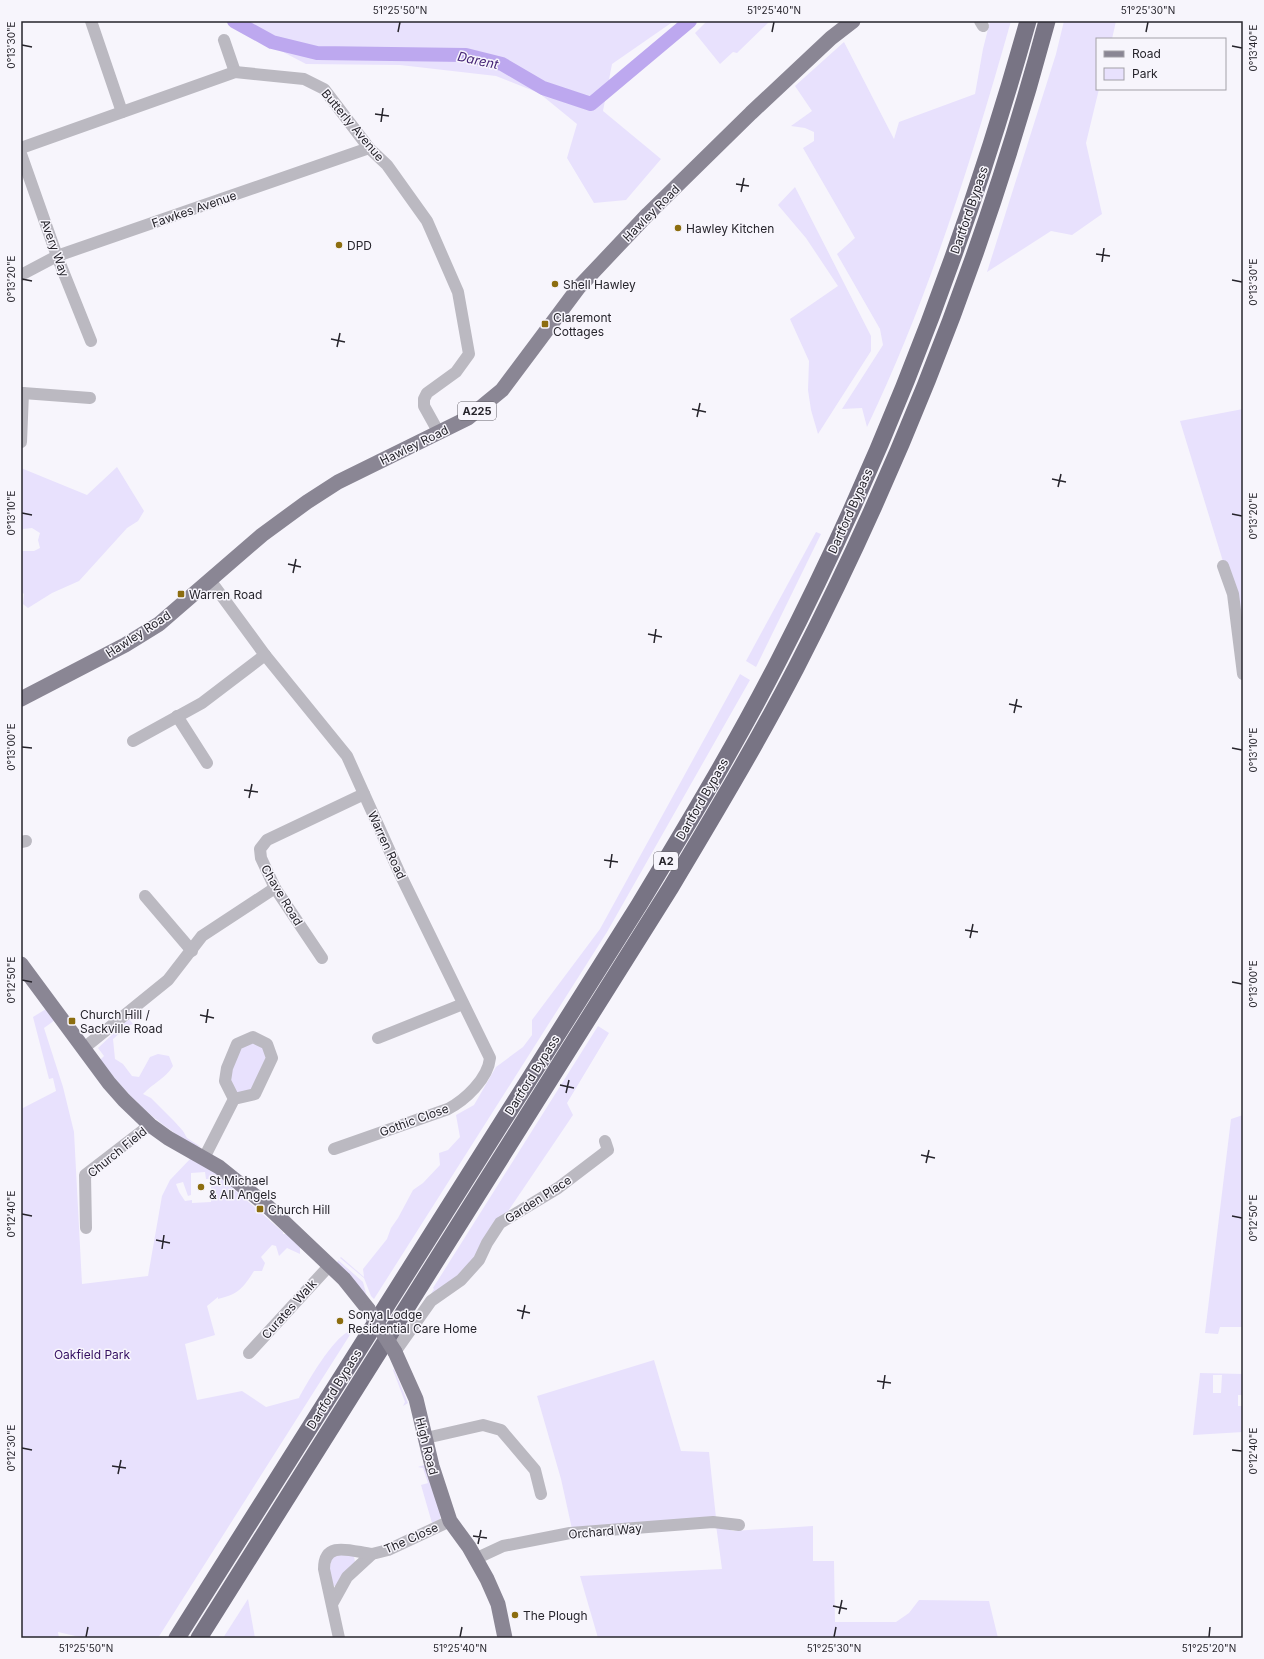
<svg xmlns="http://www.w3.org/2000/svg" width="1264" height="1659" font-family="Inter,sans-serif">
	<rect width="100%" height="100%" fill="#f7f5fc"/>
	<g fill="#e8e1fd" fill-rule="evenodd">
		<polygon points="224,21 674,21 612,64 603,111 661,159 626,200 594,203 567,158 577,124 539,93 496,76 400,65 306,64"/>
		<polygon points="707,21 770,21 737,53 733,52 720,64 695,33"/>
		<path d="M990,21H1011C972,159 929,297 867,427L862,408L842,409L883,345L880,329L837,254L855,238L803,148L814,141V132L805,128L791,126L812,111L795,86L844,42L894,139L899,122L975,94L983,49Z"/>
		<polygon points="1064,21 1116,21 1112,39 1097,39 1097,89 1099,89 1086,143 1102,214 1072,235 1051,231 987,272 1056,54"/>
		<polygon points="795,187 871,336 871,351 818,434 811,410 808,390 809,361 790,319 838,286 806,238 778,205"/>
		<polygon points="1243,409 1243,618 1237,619 1225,568 1180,421"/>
		<polygon points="117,467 144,511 138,521 127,528 79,581 52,593 28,608 23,604 24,594 21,591 21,551 34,551 40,548 38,540 40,533 32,528 23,529 21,531 21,468 87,495"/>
		<polygon points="816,532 821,534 756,667 746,661"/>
		<polygon points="740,674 750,680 607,932 374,1299 371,1296 364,1278 340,1258 341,1257 364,1277 363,1269 387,1239 391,1228 398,1218 413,1190 423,1183 440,1165 439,1153 448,1150 460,1137 456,1115 474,1105 496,1067 523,1047 532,1035 532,1020 600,929"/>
		<path d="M46,1009L55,1020L44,1028L63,1087L74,1132L82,1284L148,1276L162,1196L170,1180L191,1158L213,1171L283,1232V1234H288L300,1245V1254L287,1248L279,1256L276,1246L272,1245L261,1257L265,1263L262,1271H254C243,1288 239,1294 218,1299V1297L207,1306L215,1335L185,1344L197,1400L242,1391L266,1407L299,1398C307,1383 336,1332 353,1330L158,1638H84L58,1632L59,1638H21V1109L56,1091L53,1078L49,1079L33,1017ZM205,1172L206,1179H211V1202L192,1203V1200L185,1201L179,1192L176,1184L183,1182L188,1196L191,1195V1173Z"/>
		<path d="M129,1019L133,1024L128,1026L113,1039L115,1059L123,1064L132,1076L139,1077L150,1057L158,1054L169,1056L173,1066C166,1078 152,1084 143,1094L151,1098L174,1121L183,1131L187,1138L201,1147C192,1146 183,1139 176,1134C144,1112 124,1090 100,1060L104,1056L98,1048Z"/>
		<polygon points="598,1026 609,1033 567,1103 573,1115 469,1269 427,1300 434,1289 433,1288"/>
		<polygon points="251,1040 265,1047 268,1060 253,1092 241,1095 232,1089 228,1075 241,1045"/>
		<polygon points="1243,1115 1243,1327 1220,1327 1218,1334 1205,1333 1231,1119"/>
		<polygon points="338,1260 363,1282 367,1297 337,1263"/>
		<polygon points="654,1360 681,1451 709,1452 716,1518 572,1529 561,1479 537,1396"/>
		<polygon points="394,1369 408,1403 403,1406 405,1402 393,1370"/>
		<path d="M1200,1373L1243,1374V1395H1238V1406H1243V1432L1193,1435ZM1213,1375H1222L1221,1393H1213Z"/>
		<polygon points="424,1465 441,1514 440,1519 432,1523 421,1485 428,1483 423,1468 418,1467"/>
		<polygon points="716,1525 733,1531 813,1526 813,1561 834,1561 835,1622 896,1622 909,1613 919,1600 989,1601 998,1638 598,1638 580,1576 722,1569"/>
		<polygon points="331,1554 354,1556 355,1562 336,1587 329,1583"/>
		<polygon points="248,1599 255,1638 223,1638"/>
	</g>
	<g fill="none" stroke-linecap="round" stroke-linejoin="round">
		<polyline stroke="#bda8ef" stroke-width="14" points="234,21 272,42 317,53 466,55 502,64 543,88 591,104 690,21"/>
		<g stroke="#bbb9c1" stroke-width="12">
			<polyline points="91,21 122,112"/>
			<polyline points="980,21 983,26"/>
			<polyline points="224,40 235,72"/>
			<polyline points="21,148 235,72 304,79 324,89 369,148 387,165 427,221 458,292 469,354 456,372 427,393 424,399 424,406 439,433"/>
			<polyline points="21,154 57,256 91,341"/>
			<polyline points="21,275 57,256 369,148"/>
			<polyline points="21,393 23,393 21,442"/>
			<polyline points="23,393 90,398"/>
			<polyline points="1223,566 1233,594 1243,674"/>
			<path d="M210,580L265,655L347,756L400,874L490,1058C488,1079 465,1100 448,1109L334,1149"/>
			<polyline points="177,716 207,763"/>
			<polyline points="133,741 202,703 265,655"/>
			<polyline points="21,842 26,841"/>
			<polyline points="145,896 192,951"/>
			<polyline points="322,958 275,888 261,858 260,849 267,840 364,794"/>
			<polyline points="378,1038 463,1004"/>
			<polyline points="84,1048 168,980 202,936 275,888"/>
			<polyline points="204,1158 234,1099 225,1081 227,1068 237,1044 253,1037 267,1044 272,1058 255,1094 234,1099"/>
			<polyline points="86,1228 85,1175 150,1125"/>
			<polyline points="395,1352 431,1301 461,1280 479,1260 487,1243 500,1223 558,1188 608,1150 605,1141"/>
			<polyline points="249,1353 330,1265"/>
			<polyline points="426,1438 483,1425 501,1430 535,1470 541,1494"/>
			<polyline points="475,1559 503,1546 570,1533 713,1522 739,1525"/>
			<polyline points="332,1604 347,1577 372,1554 388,1550 450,1521"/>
			<path d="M339,1638L324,1569C324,1539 353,1552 372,1554"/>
		</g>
		<g stroke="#8a8694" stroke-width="15">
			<polyline points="21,699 125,645 159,624 262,535 307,502 338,482 468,418 502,390 579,287 648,214 751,113 831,38 853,21"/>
			<polyline points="21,964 109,1083 124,1100 150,1125 168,1138 219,1167 265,1204 344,1279 368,1309"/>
			<polyline points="395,1352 416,1399 432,1466 450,1521 469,1547 487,1579 498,1604 505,1638"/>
		</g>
		<g stroke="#787484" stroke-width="17">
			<path d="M177,1638L639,905C688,824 736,744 779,660C884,456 966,242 1028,21"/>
			<path d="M199,1638L671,887C714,815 757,743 796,668C902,462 987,245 1047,21"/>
		</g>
		<polyline stroke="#8a8694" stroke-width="15" points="368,1309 395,1352"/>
	</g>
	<path fill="none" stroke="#26242b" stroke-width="1.5" d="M398,32L400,22M772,32L774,22M1146,32L1148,22M22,45L32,47M1232,46L1242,48M375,114L389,116M381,122L383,108M736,184L749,186M741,192L744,178M1096,254L1110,256M1102,262L1104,248M22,279L32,281M1232,280L1242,282M331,339L345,342M337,347L340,333M692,409L706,412M697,417L700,403M1052,479L1066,482M1058,487L1061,474M22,513L32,515M1232,514L1242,516M288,564L301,567M293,573L296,559M648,634L662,637M654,643L656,629M1009,704L1022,707M1014,713L1017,699M22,747L32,748M1232,748L1242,750M244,790L258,792M249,798L252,784M604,860L618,862M610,868L612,854M965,930L978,932M970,938L973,924M22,980L32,982M1232,982L1242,984M200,1015L214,1018M206,1023L208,1009M560,1085L574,1088M566,1093L569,1080M921,1155L935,1158M926,1163L929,1150M22,1214L32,1216M1232,1216L1242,1218M156,1240L170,1243M162,1249L164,1235M517,1310L530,1313M522,1319L525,1305M877,1381L891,1383M883,1389L885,1375M22,1448L32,1450M1232,1450L1242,1451M112,1466L126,1468M118,1474L121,1460M473,1536L487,1538M478,1544L481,1530M833,1606L847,1609M839,1614L842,1600M86,1637L88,1627M460,1637L462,1627M834,1637L836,1627M1209,1637L1210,1627"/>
	<g fill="#8c6d0f" stroke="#f7f5fc" stroke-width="1.5">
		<circle cx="678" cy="228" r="4"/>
		<circle cx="339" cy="245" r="4"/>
		<circle cx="555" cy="284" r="4"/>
		<rect x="541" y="320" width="8" height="8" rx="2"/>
		<rect x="177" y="590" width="8" height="8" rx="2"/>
		<rect x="68" y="1017" width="8" height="8" rx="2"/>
		<circle cx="201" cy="1187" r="4"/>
		<rect x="256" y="1205" width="8" height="8" rx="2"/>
		<circle cx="340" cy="1321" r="4"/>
		<circle cx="515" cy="1615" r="4"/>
	</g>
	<g text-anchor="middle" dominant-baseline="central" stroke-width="3" stroke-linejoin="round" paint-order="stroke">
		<g fill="#f7f5fc" stroke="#65636a" stroke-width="1">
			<rect x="458" y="402" width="38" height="18" rx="3"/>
			<rect x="654" y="852" width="24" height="18" rx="3"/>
		</g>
		<g font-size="11" font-weight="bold" fill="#26242b">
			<text x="477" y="411">A225</text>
			<text x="666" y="861">A2</text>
		</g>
		<g font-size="12" fill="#26242b" stroke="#f7f5fc">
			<text transform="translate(353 125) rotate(50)">Butterly Avenue</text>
			<text transform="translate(194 209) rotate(-19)">Fawkes Avenue</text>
			<text transform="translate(969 210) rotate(-71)">Dartford Bypass</text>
			<text transform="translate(651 213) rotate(-45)">Hawley Road</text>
			<text transform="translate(55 248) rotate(70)">Avery Way</text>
			<text transform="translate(414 445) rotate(-26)">Hawley Road</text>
			<text transform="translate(850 511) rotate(-66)">Dartford Bypass</text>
			<text transform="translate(138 634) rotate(-33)">Hawley Road</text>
			<text transform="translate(702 799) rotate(-60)">Dartford Bypass</text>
			<text transform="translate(387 845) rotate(65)">Warren Road</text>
			<text transform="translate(282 895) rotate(59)">Chave Road</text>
			<text transform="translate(532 1075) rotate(-58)">Dartford Bypass</text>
			<text transform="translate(414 1120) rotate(-20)">Gothic Close</text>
			<text transform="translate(117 1152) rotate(-39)">Church Field</text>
			<text transform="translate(538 1199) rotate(-33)">Garden Place</text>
			<text transform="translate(289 1309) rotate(-48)">Curates Walk</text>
			<text transform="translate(334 1389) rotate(-58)">Dartford Bypass</text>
			<text transform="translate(427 1446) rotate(76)">High Road</text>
			<text transform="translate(605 1531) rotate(-5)">Orchard Way</text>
			<text transform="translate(411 1538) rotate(-24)">The Close</text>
		</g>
		<g font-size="12" fill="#26242b" stroke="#f7f5fc" text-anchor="start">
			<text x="686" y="228">Hawley Kitchen</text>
			<text x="347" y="245">DPD</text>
			<text x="563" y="284">Shell Hawley</text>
			<text x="553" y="317">Claremont<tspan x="553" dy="14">Cottages</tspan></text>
			<text x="189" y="594">Warren Road</text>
			<text x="80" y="1014">Church Hill /<tspan x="80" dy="14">Sackville Road</tspan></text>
			<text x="209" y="1180">St Michael<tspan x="209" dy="14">&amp; All Angels</tspan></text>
			<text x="268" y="1209">Church Hill</text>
			<text x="348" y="1314">Sonya Lodge<tspan x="348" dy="14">Residential Care Home</tspan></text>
			<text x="523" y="1615">The Plough</text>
		</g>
		<g font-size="12" fill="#330d60" stroke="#f7f5fc">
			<text x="92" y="1354">Oakfield Park</text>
		</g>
		<g font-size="13" font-style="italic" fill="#432274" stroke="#f7f5fc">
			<text transform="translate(478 60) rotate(12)">Darent</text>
		</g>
	</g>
	<rect width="1264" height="1659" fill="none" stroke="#f7f5fc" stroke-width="44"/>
	<rect x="1096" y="38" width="130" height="52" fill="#f7f5fc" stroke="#a3a1a8"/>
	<rect x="1104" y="51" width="20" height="6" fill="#8a8694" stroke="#a3a1a8"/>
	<text x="1132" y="58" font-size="12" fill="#26242b">Road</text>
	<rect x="1104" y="68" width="20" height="12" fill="#e8e1fd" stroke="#a3a1a8"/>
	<text x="1132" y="78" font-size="12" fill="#26242b">Park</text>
	<rect x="22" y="22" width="1220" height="1615" fill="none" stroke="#26242b" stroke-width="1.5"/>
	<g font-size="10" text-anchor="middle" fill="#26242b">
		<text x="400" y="14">51°25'50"N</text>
		<text x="774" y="14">51°25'40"N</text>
		<text x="1148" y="14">51°25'30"N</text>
		<text transform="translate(11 45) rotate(-90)" y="4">0°13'30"E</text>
		<text transform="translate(1253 48) rotate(-90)" y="4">0°13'40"E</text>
		<text transform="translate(11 279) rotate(-90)" y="4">0°13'20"E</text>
		<text transform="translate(1253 282) rotate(-90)" y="4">0°13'30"E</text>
		<text transform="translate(11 513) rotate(-90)" y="4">0°13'10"E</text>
		<text transform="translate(1253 516) rotate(-90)" y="4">0°13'20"E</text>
		<text transform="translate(11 747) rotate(-90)" y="4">0°13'00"E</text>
		<text transform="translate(1253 750) rotate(-90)" y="4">0°13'10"E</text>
		<text transform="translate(11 980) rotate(-90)" y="4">0°12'50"E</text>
		<text transform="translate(1253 984) rotate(-90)" y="4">0°13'00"E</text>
		<text transform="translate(11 1214) rotate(-90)" y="4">0°12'40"E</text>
		<text transform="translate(1253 1218) rotate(-90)" y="4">0°12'50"E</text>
		<text transform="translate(11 1448) rotate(-90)" y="4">0°12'30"E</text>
		<text transform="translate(1253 1451) rotate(-90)" y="4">0°12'40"E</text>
		<text x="86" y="1652">51°25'50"N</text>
		<text x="460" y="1652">51°25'40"N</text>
		<text x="834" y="1652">51°25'30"N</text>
		<text x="1209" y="1652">51°25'20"N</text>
	</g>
</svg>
